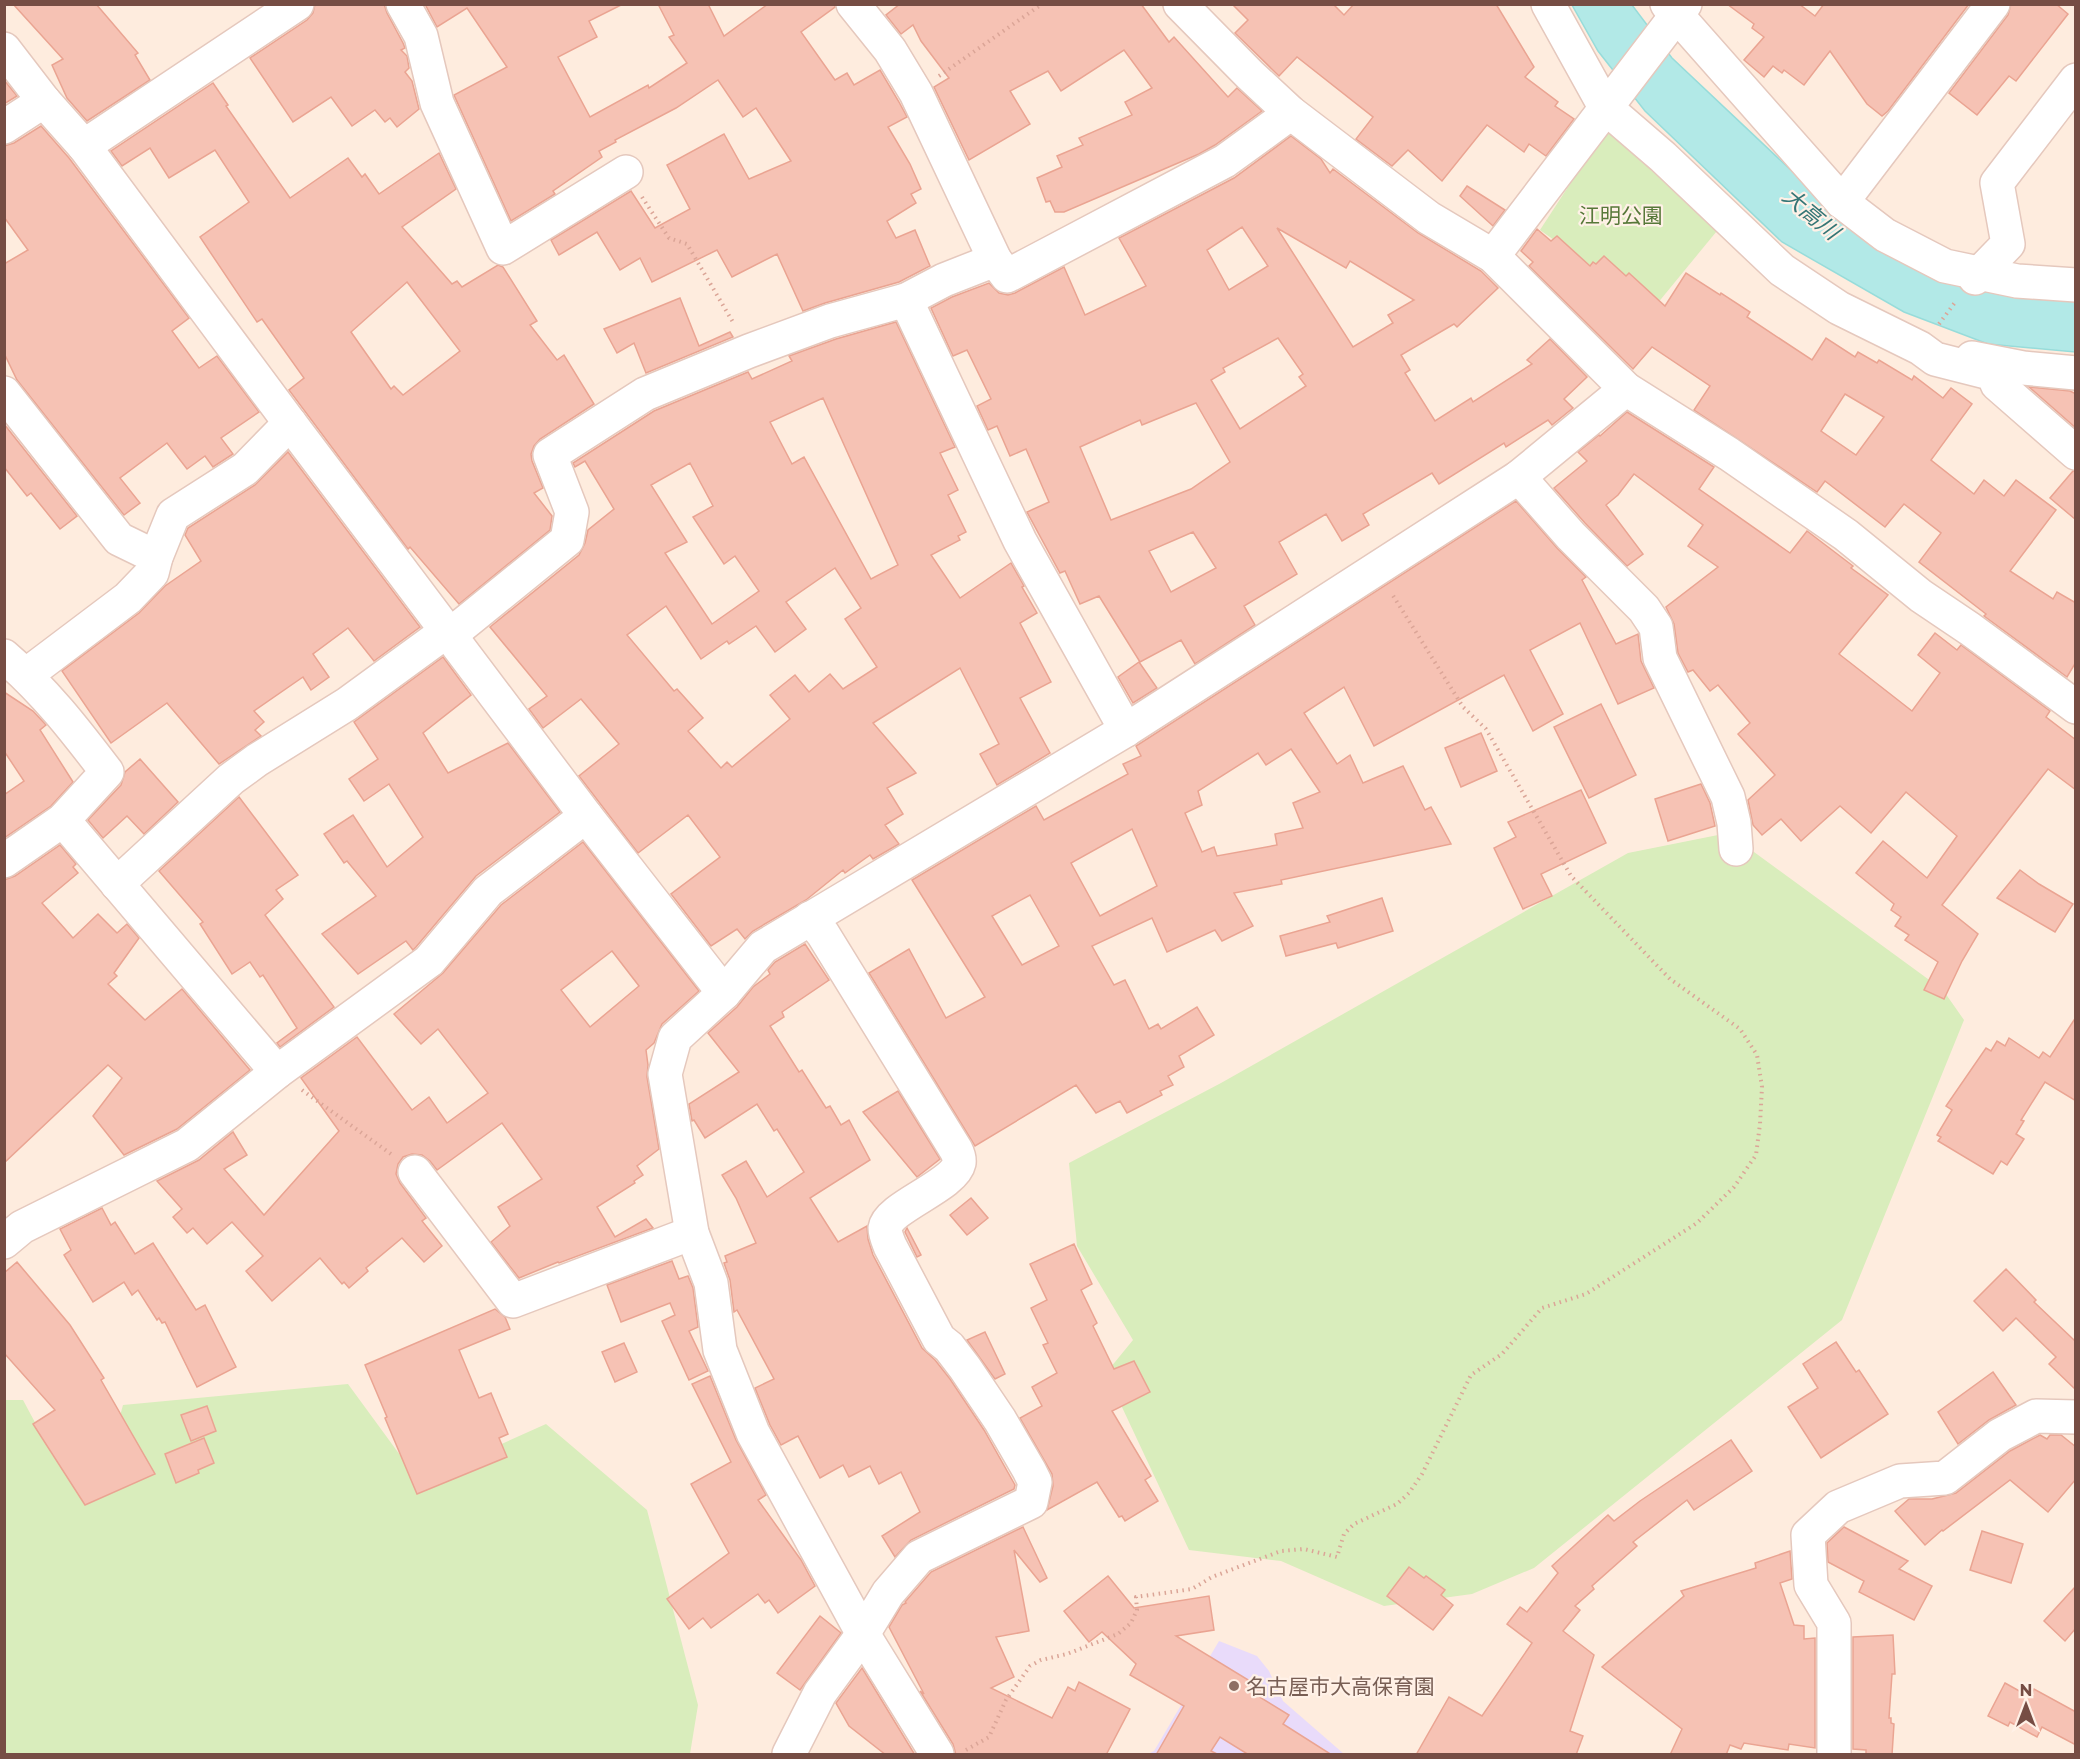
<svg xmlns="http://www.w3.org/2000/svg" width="2080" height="1759" font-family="Montserrat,'Noto Sans JP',sans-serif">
	<rect width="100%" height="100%" fill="#feecde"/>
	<polygon fill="#e9dbfa" points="1219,1641 1257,1656 1269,1671 1283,1701 1344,1754 1148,1754 1154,1751"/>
	<g fill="#d9edbc">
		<polygon points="1609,124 1721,226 1652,310 1540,230"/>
		<polygon points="1728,833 1943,990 1964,1020 1842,1320 1534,1568 1472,1594 1384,1606 1281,1561 1189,1550 1106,1373 1133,1340 1077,1246 1069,1163 1221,1083 1628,853"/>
		<polygon points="348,1384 419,1481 546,1424 647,1510 698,1705 690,1754 5,1754 4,1400 23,1400 53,1456 109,1456 123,1405"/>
	</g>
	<polygon fill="#b2e9e7" stroke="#97dcda" stroke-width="1.5" points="1572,5 1632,5 1672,58 1795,174 1863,231 2075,301 2075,352 1988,344 1904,312 1782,242 1645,111 1598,51"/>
	<g fill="#f6c2b4" stroke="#eaa492" stroke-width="1.5" fill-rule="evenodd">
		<polygon points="13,4 96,4 138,53 135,55 150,80 87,121 67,98 52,65 63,59"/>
		<polygon points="315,4 384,4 387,13 403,43 405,48 401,50 407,56 409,68 405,72 412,81 419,109 397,127 390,118 385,122 375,110 352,126 331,97 293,122 250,58 307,20 313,13"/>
		<polygon points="425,4 623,4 589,21 597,37 558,57 590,117 648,85 649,88 687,63 669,37 674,35 658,4 708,4 724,36 768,4 835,4 835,7 801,32 835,80 847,73 854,85 880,70 899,102 907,117 888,127 910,164 921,189 911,194 916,203 887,221 896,238 915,230 930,266 899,282 825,303 803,311 777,254 732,277 717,250 652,282 640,258 620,270 597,232 559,255 551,240 631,191 655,228 690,209 667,165 724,134 749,179 791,161 756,108 743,117 718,80 676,108 615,140 616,142 599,151 602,157 553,191 555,194 511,221 454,95 507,67 467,8 437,27"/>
		<polygon points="900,4 1141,4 1169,42 1174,37 1228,97 1237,88 1262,111 1215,145 1199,154 1064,212 1055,212 1050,201 1046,202 1037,178 1062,167 1057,156 1083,145 1079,138 1132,115 1125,102 1152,88 1124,50 1061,91 1048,71 1010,91 1030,124 969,160 934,87 949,78 921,41 913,25 901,34 886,15"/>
		<polygon points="1232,4 1333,4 1344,15 1354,4 1496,4 1534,67 1525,77 1558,102 1555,106 1574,119 1546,156 1529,144 1524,152 1487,125 1442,181 1408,150 1392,166 1356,139 1373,117 1297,57 1279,76 1235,33 1248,20"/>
		<polygon points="1727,4 1799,4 1815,16 1824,4 1969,4 1888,111 1882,116 1867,104 1830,51 1804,85 1784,70 1782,73 1773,66 1764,77 1744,60 1764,37 1752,28 1754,24"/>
		<polygon points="2011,4 2056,4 2068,14 2016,81 2009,76 1977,115 1949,93 2008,15"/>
		<polygon points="4,80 17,96 4,104"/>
		<path d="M213,83L228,105L226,106L290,198L348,158L362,177L365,174L379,194L439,153L456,189L402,227L452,284L457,281L462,287L498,265L503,267L537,321L530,325L557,360L564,355L594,404L540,439L534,446L531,454L532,461L543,488L534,493L552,516L550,530L459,604L410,547L408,549L289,390L304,378L262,319L257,322L200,237L249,202L215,150L169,178L150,148L122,166L111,151ZM407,282L460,351L403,395L394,386L391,389L351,332Z"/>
		<polygon points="41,126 69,158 189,318 172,331 199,368 217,356 259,412 221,438 233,454 213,467 205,456 187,469 167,443 120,478 140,503 124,515 17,380 4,353 4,264 28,250 4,217 4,146 14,143"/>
		<path d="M1291,136L1321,159L1330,173L1333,169L1418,233L1481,271L1498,288L1457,327L1454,324L1401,355L1410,370L1405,373L1435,421L1471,398L1473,402L1532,364L1527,360L1550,339L1587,377L1564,399L1573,408L1552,425L1548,420L1506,447L1504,443L1439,484L1432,473L1363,514L1369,525L1342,541L1326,514L1279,542L1297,574L1244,606L1255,625L1195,664L1181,640L1140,662L1099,596L1080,604L1065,571L1060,573L1027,512L1049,502L1026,449L1010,456L997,426L988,430L977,406L991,399L967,350L953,356L931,308L952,297L989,283L999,293L1008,295L1015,293L1064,267L1085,315L1146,286L1119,238L1234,178ZM1242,227L1268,266L1229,290L1207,250ZM1277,228L1346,268L1350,261L1414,300L1388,315L1393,323L1353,347ZM1278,338L1303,374L1299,377L1306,386L1240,429L1211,380L1225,372L1223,368ZM1196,403L1230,462L1191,489L1111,520L1080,447L1140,420L1142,425ZM1193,532L1216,568L1171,592L1149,551Z"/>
		<polygon points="1467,186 1505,210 1493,226 1460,196"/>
		<path d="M1537,229L1551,241L1557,236L1590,266L1593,262L1596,264L1604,256L1626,276L1629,273L1665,306L1686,273L1720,295L1721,293L1750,312L1747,317L1812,360L1826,338L1855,357L1858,352L1877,363L1879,360L1912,380L1914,376L1943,398L1951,388L1972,404L1931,460L1974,494L1984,480L2004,496L2016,480L2056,510L2010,571L2053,599L2057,592L2076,603V662L2067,677L1984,616L1986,614L1919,562L1941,533L1904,504L1885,527L1825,481L1817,492L1694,410L1710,386L1652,347L1633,369L1529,266L1533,262L1521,251ZM1845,394L1884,417L1856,455L1821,431Z"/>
		<polygon points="680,298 699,346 730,332 733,337 646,373 634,343 617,353 604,329"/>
		<path d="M896,322L955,447L940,453L958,490L948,495L966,532L958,536L960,540L931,555L960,598L1011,563L1024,586L1022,587L1037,613L1020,623L1051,682L1020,698L1050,753L997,785L980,754L999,744L960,668L873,723L916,773L887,788L903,814L885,825L899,844L873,859L870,855L845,873L843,870L806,900L753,931L745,939L737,929L711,946L671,894L720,857L688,815L638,853L579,776L619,744L581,699L543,728L529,709L547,696L490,627L579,555L585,543L588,530L614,509L585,461L575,467L573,463L654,411L748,372L752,379L792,361L789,356L836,339ZM823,398L898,565L871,579L804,457L792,464L770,422ZM690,463L713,506L693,517L724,564L735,556L759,591L712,624L665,553L687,542L651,485ZM835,568L861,608L845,619L877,667L843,689L830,674L809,692L795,675L770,695L790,719L732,767L727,762L721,768L688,731L703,718L677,689L674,691L627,635L666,606L701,659L727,641L729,644L756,626L775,652L806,629L786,602Z"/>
		<polygon points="2029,387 2070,391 2076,394 2076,428"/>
		<polygon points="1627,412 1714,467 1699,489 1790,553 1807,531 1853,566 1851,568 1888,595 1839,654 1912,711 1940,673 1918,655 1935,633 1957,650 1961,645 2050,711 2046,717 2076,740 2076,790 2048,769 1942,905 1978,934 1962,961 1944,999 1924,990 1938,962 1905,940 1909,935 1895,926 1901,917 1891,910 1894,904 1856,873 1883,841 1927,878 1957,836 1906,792 1871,833 1840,806 1801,841 1781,819 1762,835 1753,825 1748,800 1775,775 1738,734 1750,723 1718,685 1710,691 1693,670 1688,672 1678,653 1674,624 1666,607 1718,567 1688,546 1703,525 1634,474 1618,495 1606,505 1643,554 1627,566 1585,523 1554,488 1587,461 1578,452 1599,435 1600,436"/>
		<polygon points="4,424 77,516 60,529 31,493 27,496 4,467"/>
		<polygon points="288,452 420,627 374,661 348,628 313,654 329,677 311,690 303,677 254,711 264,722 255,730 261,736 219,764 167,703 111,743 62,671 139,613 165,586 201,561 185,535 188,528 255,485"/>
		<polygon points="2073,471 2076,471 2076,520 2050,498"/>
		<path d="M1516,501L1557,548L1586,577L1582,580L1616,644L1638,634L1641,661L1654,688L1618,704L1580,623L1530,650L1563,714L1533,731L1504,675L1374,746L1344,687L1304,713L1337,764L1350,755L1363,783L1403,766L1425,810L1431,807L1451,844L1281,880L1282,884L1234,893L1253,926L1222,941L1215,930L1167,952L1152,918L1092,946L1114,985L1125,980L1149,1029L1158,1024L1161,1029L1197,1007L1214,1035L1179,1056L1184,1067L1168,1076L1173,1085L1160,1091L1162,1095L1127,1113L1120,1101L1096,1113L1076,1085L975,1146L869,973L909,949L946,1018L985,997L912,880L1036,806L1044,820L1128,774L1123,764L1141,756L1136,746ZM1291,749L1320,792L1293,803L1303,828L1275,834L1277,845L1217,856L1214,847L1202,852L1185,813L1202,805L1198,791L1258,753L1266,765ZM1132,829L1157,886L1100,916L1071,863ZM1030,895L1059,946L1022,965L992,916Z"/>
		<polygon points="443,657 471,695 423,733 448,773 508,743 560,812 476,876 416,947 413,950 406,941 358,974 322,934 376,896 347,861 344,863 324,834 353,815 387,867 423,837 389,784 364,801 349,779 378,759 354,722"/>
		<polygon points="1139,662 1157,688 1133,703 1118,677"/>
		<polygon points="4,692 33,711 46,725 40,730 73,782 51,806 4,838 4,795 24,781 4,751"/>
		<polygon points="1601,704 1636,775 1589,798 1554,727"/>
		<polygon points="1481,733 1497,771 1461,787 1445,748"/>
		<polygon points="140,759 178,802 144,834 127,816 103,838 88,820 121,785 125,772"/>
		<polygon points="1701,784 1710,803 1715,826 1668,841 1655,799"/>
		<polygon points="1581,790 1606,843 1541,874 1552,896 1523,909 1494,848 1516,837 1508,822"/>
		<polygon points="239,797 298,875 276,890 283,899 265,915 334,1007 280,1047 277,1043 297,1028 263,975 260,977 250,962 232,974 200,924 203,922 159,871"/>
		<path d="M583,842L699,991L662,1024L654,1043L646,1050L648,1065L647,1077L659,1149L637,1166L643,1175L634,1181L635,1183L597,1207L615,1237L646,1219L653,1228L559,1263L558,1262L519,1278L491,1242L510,1226L498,1207L542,1179L502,1123L437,1170L430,1161L422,1155L412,1154L403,1157L398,1164L396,1174L400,1183L426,1218L422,1221L442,1246L424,1262L402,1238L366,1268L368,1271L349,1288L344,1282L342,1284L320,1258L272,1301L246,1271L263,1256L232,1222L207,1244L193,1228L187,1233L173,1217L182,1209L157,1181L199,1160L233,1132L247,1155L224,1169L264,1215L339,1131L301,1078L357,1037L412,1110L429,1097L447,1123L488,1093L438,1029L421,1044L394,1014L443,973L501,905ZM612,951L639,986L590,1027L561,990Z"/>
		<polygon points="60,845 76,864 73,867 78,873 42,903 73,938 98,914 117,933 127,924 139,938 114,973 117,976 108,984 145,1020 182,989 250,1070 177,1129 124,1155 93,1116 122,1078 108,1065 4,1163 4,880 15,876"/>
		<polygon points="2020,870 2039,884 2073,904 2055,932 1997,898"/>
		<polygon points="1382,898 1393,931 1338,948 1336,943 1286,956 1280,936 1330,922 1327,916"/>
		<polygon points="805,944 829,980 782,1012 784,1017 770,1026 799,1072 802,1070 826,1108 830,1106 841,1125 849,1120 870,1160 810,1198 838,1242 867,1226 868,1239 873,1255 922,1348 935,1360 950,1379 984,1430 1015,1485 1014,1489 911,1540 895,1557 882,1536 920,1512 901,1472 879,1484 870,1466 849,1477 843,1465 820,1478 798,1436 781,1445 770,1425 755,1388 774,1379 737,1310 734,1312 730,1280 724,1263 727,1262 725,1256 756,1243 736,1198 722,1175 746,1161 767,1197 804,1172 777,1129 774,1131 757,1104 705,1138 694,1120 692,1121 689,1104 739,1072 708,1033 737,1007 753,987 770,974 768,970 775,962"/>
		<polygon points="2076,1017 2076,1101 2045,1082 2021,1120 2024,1121 2016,1134 2024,1139 2007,1165 2001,1161 1993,1174 1938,1141 1941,1137 1937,1135 1952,1110 1946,1106 1986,1048 1991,1051 1997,1041 2005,1046 2009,1038 2039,1058 2043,1052 2050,1057"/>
		<polygon points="898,1091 940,1159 917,1177 863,1112"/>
		<polygon points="971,1198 988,1218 967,1235 950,1215"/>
		<polygon points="102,1208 111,1225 115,1222 135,1254 153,1243 196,1310 205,1305 236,1367 197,1387 165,1322 162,1323 159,1318 157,1320 138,1290 132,1295 124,1282 93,1302 64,1255 71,1250 60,1229"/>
		<polygon points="907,1228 921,1255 917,1257 905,1232"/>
		<polygon points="1074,1244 1092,1284 1081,1290 1097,1323 1093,1326 1114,1369 1134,1361 1150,1392 1112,1411 1151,1476 1145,1480 1158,1501 1125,1521 1122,1516 1119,1517 1097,1482 1047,1510 1053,1486 1052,1474 1020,1418 1042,1406 1032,1387 1057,1373 1043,1345 1048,1343 1031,1308 1047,1300 1030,1264"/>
		<polygon points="672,1261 679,1279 688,1276 693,1288 698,1327 689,1331 708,1371 689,1380 662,1321 675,1315 670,1303 621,1322 607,1285"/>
		<polygon points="17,1262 70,1325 104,1378 101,1380 155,1474 85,1505 33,1424 55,1410 4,1353 4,1273"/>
		<polygon points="2006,1269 2036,1300 2034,1302 2074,1340 2076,1338 2076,1390 2049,1364 2056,1357 2016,1318 2003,1331 1974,1301"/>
		<polygon points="495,1309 505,1317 510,1329 459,1350 479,1398 491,1393 508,1434 499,1438 507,1457 417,1494 385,1418 387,1417 365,1365"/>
		<polygon points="985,1332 1005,1374 995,1379 967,1340"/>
		<polygon points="1836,1342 1856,1372 1859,1370 1888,1414 1821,1458 1788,1407 1818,1388 1803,1364"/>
		<polygon points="624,1343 637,1372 615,1382 602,1352"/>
		<polygon points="1993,1372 2016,1405 1989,1420 1958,1444 1938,1412"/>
		<polygon points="710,1376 736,1440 766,1495 758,1500 801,1560 815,1586 778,1613 769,1600 765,1603 758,1594 711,1628 703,1618 689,1629 667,1599 729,1553 691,1484 731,1462 692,1384"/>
		<polygon points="207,1406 216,1431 191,1441 181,1415"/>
		<polygon points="2040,1435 2047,1439 2050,1435 2061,1435 2076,1447 2076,1479 2048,1512 2010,1480 1943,1531 1942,1530 1925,1545 1895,1511 1909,1499 1932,1499 1956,1493 2010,1451"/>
		<polygon points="204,1438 214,1463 198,1470 199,1473 176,1483 165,1454"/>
		<polygon points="1731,1440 1752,1471 1694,1510 1687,1500 1633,1542 1637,1546 1592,1586 1594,1589 1575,1606 1580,1610 1563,1631 1594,1655 1570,1731 1583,1736 1576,1755 1416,1755 1449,1697 1482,1716 1532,1643 1507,1624 1520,1607 1527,1612 1558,1573 1552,1566 1608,1515 1614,1521 1640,1501"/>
		<polygon points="1023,1527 1047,1578 1040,1582 1014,1550 1029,1631 996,1637 1014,1677 991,1688 1052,1718 1068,1687 1075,1691 1079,1682 1130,1709 1106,1755 956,1755 953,1744 920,1691 924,1694 889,1627 902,1605 906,1603 905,1602 931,1572"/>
		<polygon points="1844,1527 1908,1561 1899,1569 1932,1586 1914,1620 1859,1592 1864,1581 1828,1562 1827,1543"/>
		<polygon points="1982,1531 2023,1544 2011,1583 1970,1570"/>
		<polygon points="1790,1551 1792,1579 1780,1583 1794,1625 1804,1626 1804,1639 1815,1638 1815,1748 1789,1744 1788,1750 1744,1743 1741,1749 1730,1745 1726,1755 1670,1755 1682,1729 1602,1667 1684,1596 1681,1591 1756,1568 1755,1563"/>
		<polygon points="1409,1567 1424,1578 1426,1576 1445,1590 1441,1595 1453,1605 1433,1630 1387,1596"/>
		<polygon points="1108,1576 1134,1608 1209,1596 1214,1630 1176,1636 1263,1689 1258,1696 1289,1715 1283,1724 1332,1755 1249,1755 1220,1737 1211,1751 1219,1755 1156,1755 1184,1706 1130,1675 1136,1664 1102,1632 1089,1642 1064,1611"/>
		<polygon points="2076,1586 2076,1628 2065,1641 2044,1621"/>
		<polygon points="820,1616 841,1633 800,1690 777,1673"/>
		<polygon points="1893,1635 1895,1674 1892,1674 1889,1718 1891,1718 1891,1723 1894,1724 1892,1755 1866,1755 1866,1750 1853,1749 1853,1637"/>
		<polygon points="862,1668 915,1755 886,1755 849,1726 836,1703"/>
		<polygon points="2005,1683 2030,1697 2034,1689 2076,1712 2076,1745 2042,1727 2037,1737 2010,1722 2008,1726 1988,1716"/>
	</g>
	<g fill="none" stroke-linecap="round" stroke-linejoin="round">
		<defs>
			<g id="minor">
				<polyline points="403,4 421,36 437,103 503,248 626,172"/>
				<polyline points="853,4 890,50 916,93 995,260 1007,276 1225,161 1291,113"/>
				<polyline points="1180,4 1250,75 1291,113 1429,218 1493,256 1626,389 1729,454 1846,535 1921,596 1970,629 2076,707"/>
				<polyline points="1548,4 1605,107 1663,157 1782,270 1839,308 1920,348 1935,359 1994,374 1997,384 2076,453"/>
				<polyline points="1667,4 1842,202 1885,235 1945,266 2017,281 2076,285"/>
				<polyline points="4,49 44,101 84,146 290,423 586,816 724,993"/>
				<polyline points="4,127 44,101"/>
				<polyline points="84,146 297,4"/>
				<polyline points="1842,202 1993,4"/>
				<polyline points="1493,256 1685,4"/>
				<polyline points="1975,278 2008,244 1997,183 2076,80"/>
				<polyline points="906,300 1020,541 1126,730"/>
				<polyline points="1972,358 2023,368 2076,373"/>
				<polyline points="4,393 119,539 156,557"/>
				<polyline points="1519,477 1571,536 1644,609 1656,627 1660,658 1728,797 1734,823 1736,849"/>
				<polyline points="450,635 567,540 572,512 550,455 645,394 749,351 830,321 906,300 944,280 995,260"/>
				<path d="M4,656C44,690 75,730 107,772L63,820L4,861"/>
				<polyline points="26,675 128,598 152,573 156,557 173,515 245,469 290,423"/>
				<polyline points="63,820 277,1072"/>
				<polyline points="117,884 231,779 257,760 347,704 447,631"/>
				<polyline points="415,1172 513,1301 692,1233"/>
				<polyline points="4,1242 22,1227 187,1145 277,1072 429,961 488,891 586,816"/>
				<path d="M789,1754L820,1693L863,1634L888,1593L919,1557L1031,1502L1035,1482L1029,1470L1000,1420L965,1368L949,1347L939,1339L890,1246C888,1241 885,1234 885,1228C888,1207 954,1186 959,1163C960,1158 958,1154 956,1150L823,934L810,918"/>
				<polyline points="937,1754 863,1634 753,1433 720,1350 711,1283 692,1233 665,1074 675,1038 724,993 763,947 1126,730 1519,477 1626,389"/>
				<polyline points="1834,1754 1834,1623 1811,1585 1808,1535 1838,1507 1900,1481 1945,1478 2000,1435 2036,1416 2076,1417"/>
			</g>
		</defs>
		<use href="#minor" stroke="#e5c8bd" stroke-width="36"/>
		<g stroke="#dba597" stroke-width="4" stroke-dasharray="1.5 4.5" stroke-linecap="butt">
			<polyline points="939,76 1042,4"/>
			<polyline points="642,197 669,238 687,244 734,324"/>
			<polyline points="1939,324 1956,301"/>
			<polyline points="302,1090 391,1154"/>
			<polyline points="966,1750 989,1737 1006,1700 1030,1666 1041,1660 1067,1654 1118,1634 1131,1623 1137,1610 1136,1597 1192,1589 1212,1577 1281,1551 1304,1549 1337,1557 1344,1534 1354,1524 1397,1504 1409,1493 1422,1474 1471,1375 1502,1354 1542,1308 1586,1294 1697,1223 1734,1187 1756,1155 1760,1124 1762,1087 1757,1055 1740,1029 1670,979 1571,876 1486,729 1463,707 1392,594"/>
		</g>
		<use href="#minor" stroke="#fff" stroke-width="33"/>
	</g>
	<circle fill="#8d6e63" stroke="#fff1e7" stroke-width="2" cx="1234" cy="1686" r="6"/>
	<g text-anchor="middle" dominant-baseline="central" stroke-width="4.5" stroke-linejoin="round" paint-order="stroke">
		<g font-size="21" fill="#577839" stroke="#fff1e7">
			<text x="1621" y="215">江明公園</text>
		</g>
		<g font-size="21" fill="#785e54" stroke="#fff1e7" text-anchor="start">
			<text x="1246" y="1686">名古屋市大高保育園</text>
		</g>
		<g font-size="22" font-style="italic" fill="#357676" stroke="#fff1e7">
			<text transform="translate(1811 214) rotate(40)">大高川</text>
		</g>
	</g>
	<rect width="2080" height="1759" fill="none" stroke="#764d44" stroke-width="12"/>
	<g transform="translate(2026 1705)" stroke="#fff1e7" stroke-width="4.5" paint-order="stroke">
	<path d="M0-4.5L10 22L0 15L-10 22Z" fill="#764d44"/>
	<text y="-9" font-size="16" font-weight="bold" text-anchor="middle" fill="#764d44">N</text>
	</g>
</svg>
